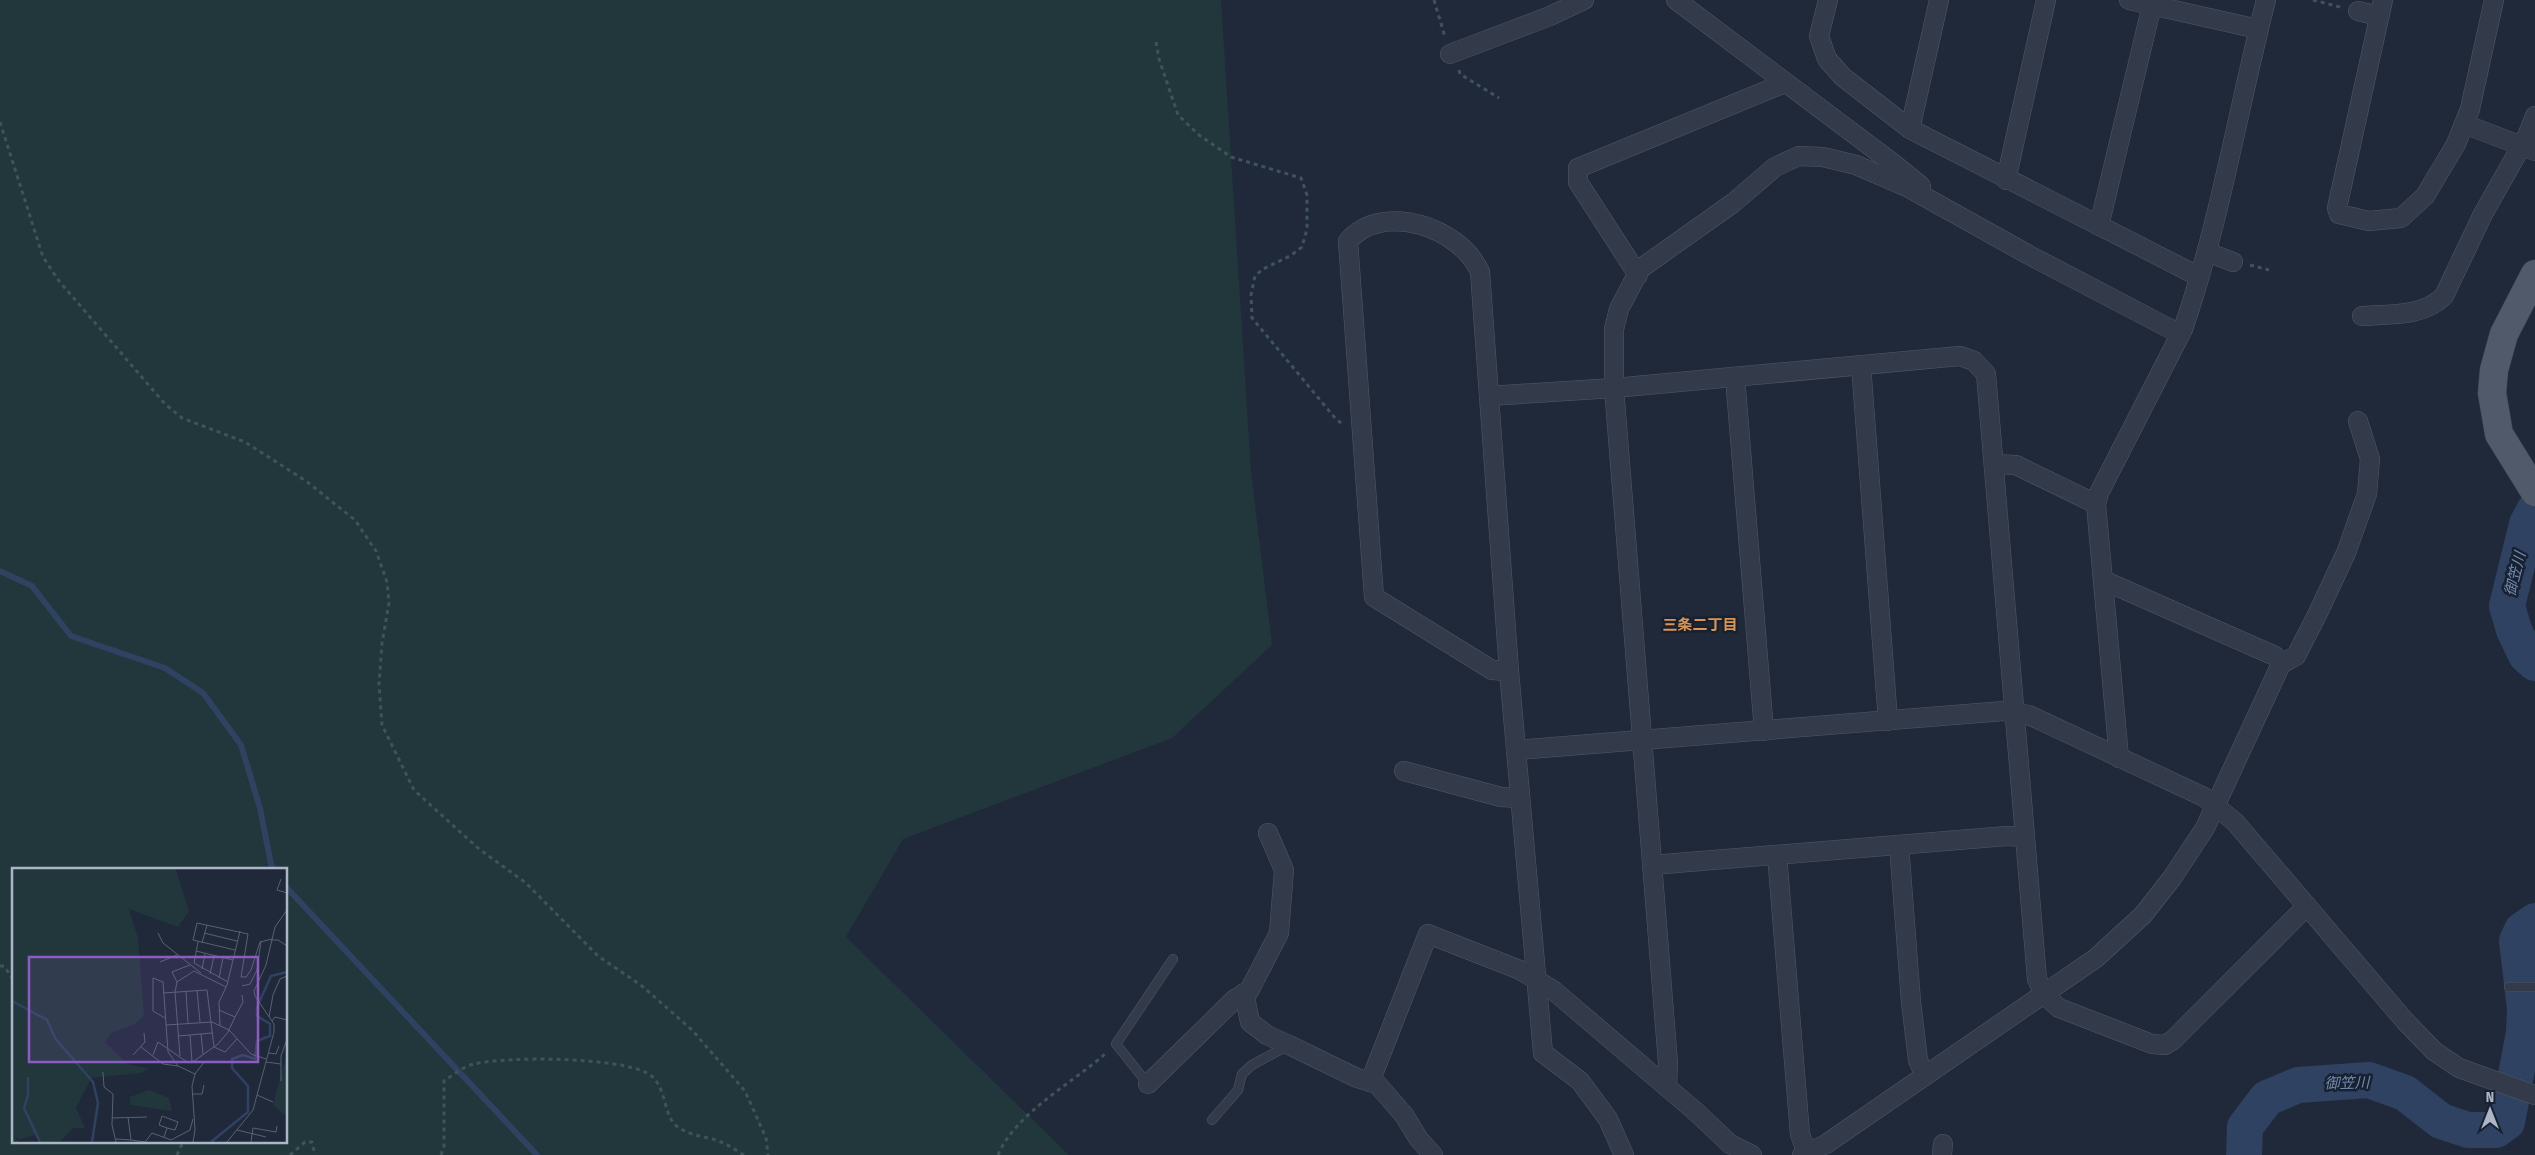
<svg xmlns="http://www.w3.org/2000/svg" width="2535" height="1155" font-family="'Fira Sans Condensed','Noto Sans JP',sans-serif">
	<rect width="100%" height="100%" fill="#1f293a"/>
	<path fill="#21373b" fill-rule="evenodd" d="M0,0H1221L1251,471L1272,645L1172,738L903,839L846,937L1069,1155H0ZM14,869H286V1141H14Z"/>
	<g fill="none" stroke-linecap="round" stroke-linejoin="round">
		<g stroke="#2f4261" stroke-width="6">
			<polyline points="0,571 32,586 71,636 165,668 203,693 241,745 260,808 271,864 274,869"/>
			<polyline points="286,887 537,1155"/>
		</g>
		<g stroke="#2f4261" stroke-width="36">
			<polyline points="2535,509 2527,524 2507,606 2514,630 2526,655 2535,663"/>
			<polyline points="2244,1155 2245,1127 2267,1098 2298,1085 2369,1080 2405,1093 2441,1121 2468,1130 2496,1130 2507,1122 2524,1033 2525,1008 2517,941 2522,930 2535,921"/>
		</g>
		<defs>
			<g id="service">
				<polyline points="2509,987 2535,987"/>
				<polyline points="1148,1084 1116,1044 1173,959"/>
				<polyline points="1212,1120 1238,1090 1242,1074 1252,1065 1289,1045"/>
			</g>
			<g id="minor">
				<polyline points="1676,0 1894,164 1921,186"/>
				<polyline points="1828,0 1819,36 1827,59 1843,77 1910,129 2198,276"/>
				<polyline points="2129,0 2258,29"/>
				<polyline points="2383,0 2337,208 2339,214 2369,221 2401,218 2425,196 2456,144 2470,109 2494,0"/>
				<polyline points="2358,11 2379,16"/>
				<polyline points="1450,54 1550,16 1584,0"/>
				<polyline points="2464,124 2535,151"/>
				<polyline points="1910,129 1939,0"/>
				<polyline points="2006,180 2046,0"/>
				<polyline points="2099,226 2152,5"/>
				<polyline points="2207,252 2233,262"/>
				<polyline points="1638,275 1578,182 1578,168 1785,83"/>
				<path d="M2362,316C2390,314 2423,317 2444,296L2483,214L2527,136L2535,116"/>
				<polyline points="1861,365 1888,721"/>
				<polyline points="1735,377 1764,731"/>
				<polyline points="1489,396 1614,388 1960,356 1974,361 1986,374 2037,979 2044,994 2059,1008 2152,1044 2165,1045 2173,1040 2307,906"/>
				<polyline points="1994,464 2016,465 2096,504"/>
				<polyline points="2281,664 2296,656 2317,615 2346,553 2367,494 2370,459 2358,421"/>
				<path d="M1509,671L1492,670L1374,597L1348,241C1383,201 1460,227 1480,272L1509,671L1543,1053L1580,1081L1608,1119L1624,1155"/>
				<polyline points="1516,750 2004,711 2029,715 2204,797 2235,822 2405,1021 2434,1051 2459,1068 2535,1095"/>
				<path d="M2119,758L2096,504L2099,493L2183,329C2220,222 2238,109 2266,0"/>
				<polyline points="1404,771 1501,797 1520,798"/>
				<polyline points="1899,845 1911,1002 1918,1060 1925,1076"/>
				<polyline points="1777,855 1800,1134 1807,1154"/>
				<polyline points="1652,865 2007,836 2025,837"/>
				<polyline points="1244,993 1250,1022 1267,1035 1289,1045 1357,1078 1377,1084 1404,1115 1418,1138 1433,1155"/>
				<polyline points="1370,1082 1428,934 1520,970 1553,990 1695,1111 1730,1144 1752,1155"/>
				<polyline points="1148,1084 1235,999 1249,991 1279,933 1284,870 1268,833"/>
				<polyline points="1667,1087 1668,1063 1614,388 1614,329 1619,309 1640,269 1733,203 1775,167 1799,156 1823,157 1856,165 1907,187 2029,255 2180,334"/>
				<polyline points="1802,1155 1826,1144 2096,958 2143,915 2172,878 2205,828 2281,664 2275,656 2105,581"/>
				<polyline points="1942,1155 1943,1144"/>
			</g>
			<polyline id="primary" points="2535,274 2504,334 2494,370 2492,393 2499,434 2535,492"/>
		</defs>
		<use href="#service" stroke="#505968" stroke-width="10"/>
		<use href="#minor" stroke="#505968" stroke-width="20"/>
		<use href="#primary" stroke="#3c4454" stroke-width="29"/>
		<g stroke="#3e5458" stroke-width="3" stroke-dasharray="4 4" stroke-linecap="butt">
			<polyline points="1434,0 1445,37"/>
			<polyline points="2313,0 2340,7"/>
			<polyline points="1156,42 1159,59 1178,115 1199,135 1231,157 1301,178 1307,195 1307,229 1302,247 1290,256 1263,269 1255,276 1251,295 1252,318 1335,418 1341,423"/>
			<polyline points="1459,70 1460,74 1499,98"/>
			<polyline points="0,122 43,257 59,281 165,404 182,418 245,442 306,481 355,520 376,551 387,582 389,603 382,643 379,684 382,725 414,790 479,849 526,883 598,956 642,986 692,1030 745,1091 766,1138 768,1155"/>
			<polyline points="2250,265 2269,270"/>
			<polyline points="0,966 4,966 14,980"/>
			<polyline points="177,1155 182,1144 181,1141"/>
			<polyline points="290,1155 305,1142 312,1142 315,1155"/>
			<path d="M441,1155L444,1146V1081C453,1075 464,1066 474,1064C508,1056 617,1057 647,1073C668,1084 662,1117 678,1127C692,1137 707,1136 721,1142C729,1145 737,1151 744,1155"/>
			<path d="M998,1155C1015,1114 1072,1083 1105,1054"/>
		</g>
		<use href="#service" stroke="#333b4a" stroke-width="9"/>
		<use href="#minor" stroke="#333b4a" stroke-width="19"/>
		<use href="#primary" stroke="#505a6a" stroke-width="28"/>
	</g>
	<g text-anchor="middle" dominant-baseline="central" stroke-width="5" stroke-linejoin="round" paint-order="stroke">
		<g font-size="15" font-style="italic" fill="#738bb2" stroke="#18212f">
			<text transform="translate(2515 574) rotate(-76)">御笠川</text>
			<text transform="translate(2347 1083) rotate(-1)">御笠川</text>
		</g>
		<g font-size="15" font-weight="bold" fill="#dc9453" stroke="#18212f">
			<text x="1700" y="625">三条二丁目</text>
		</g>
	</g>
	<g transform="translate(12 868)">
		<rect width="275" height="275" fill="#1f293a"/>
		<path d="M0,1H168L164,2L177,43L166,59L117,41L126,70L132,148L123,156L99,165L93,174L116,196L138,201L128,205L79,210L64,240L73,260H61L48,274H28L23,267L7,272L1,268L7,274H0ZM275,185V249L261,237ZM137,222L157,230L160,243L118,237V229Z" fill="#21373b"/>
		<path fill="none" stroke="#2f4261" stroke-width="2.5" d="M0,133L35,152L43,170L81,214L86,235L80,274M16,209V227L12,240L28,274M199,274L236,244V218L220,200V191L231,187L243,191L245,173L258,168V156L245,148V139L259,108L275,104"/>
		<path fill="none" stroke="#586172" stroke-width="1" d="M269,11L265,22L275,25M146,65L151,75L189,105M192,65L225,73M259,72H266L275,78M186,74L182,95L216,114M190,75L195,57M223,82L181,72L185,55L236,66L229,109H234L239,102L248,74L260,71M184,83L221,92M148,94L165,87M190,101L193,86M198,106L202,88M207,110L211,90M165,114L160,104L178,97M230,118L238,116L245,102L249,73M185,122L188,154M174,123L176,155M151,125L195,122L202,179L213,184L225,171M223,149L231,134L230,127M257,149L261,127L268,111L275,108M153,150L141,143V110L151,114L156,184L166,198L183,206M260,153L263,149L275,152M154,157L200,154L217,162L239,186L254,191M208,158L207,134L215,117L228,63M189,166L191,186M178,167L180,194M166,168L200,165M129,179L151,196L166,198M257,185L264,186L267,178M121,187L133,174L132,165M141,187L146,174L175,194L182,193L206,176L216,164L223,149L207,142M168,188L163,124L165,114L182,103L214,119M254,194L269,196M91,204L92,219L101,226L100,257L104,274M269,213V188L275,171M180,226H190L192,217M245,227L261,234M100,250L135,249M225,262L254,269M152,269L155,260L163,262L166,254L150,248L147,257L155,260M104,271L119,272L116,249M119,272L133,274L140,265L159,272L178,262L181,251M181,274L183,262L180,218L183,206L193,193M215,274L241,242L262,164V156L243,128L242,123L254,97L263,59L275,42M239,274L241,260L264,264L265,258"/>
		<path fill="#8c5cc2" fill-opacity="0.15" stroke="#8c5cc2" stroke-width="2.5" d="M17,89H246V194H17Z"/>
		<rect width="275" height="275" fill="none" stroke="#adb6c7" stroke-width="2.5"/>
	</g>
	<g transform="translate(2490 1110)" stroke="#18212f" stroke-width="4" paint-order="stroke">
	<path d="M0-4L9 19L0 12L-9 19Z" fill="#adb6c7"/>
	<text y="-8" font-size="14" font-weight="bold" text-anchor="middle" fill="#adb6c7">N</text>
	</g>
</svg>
